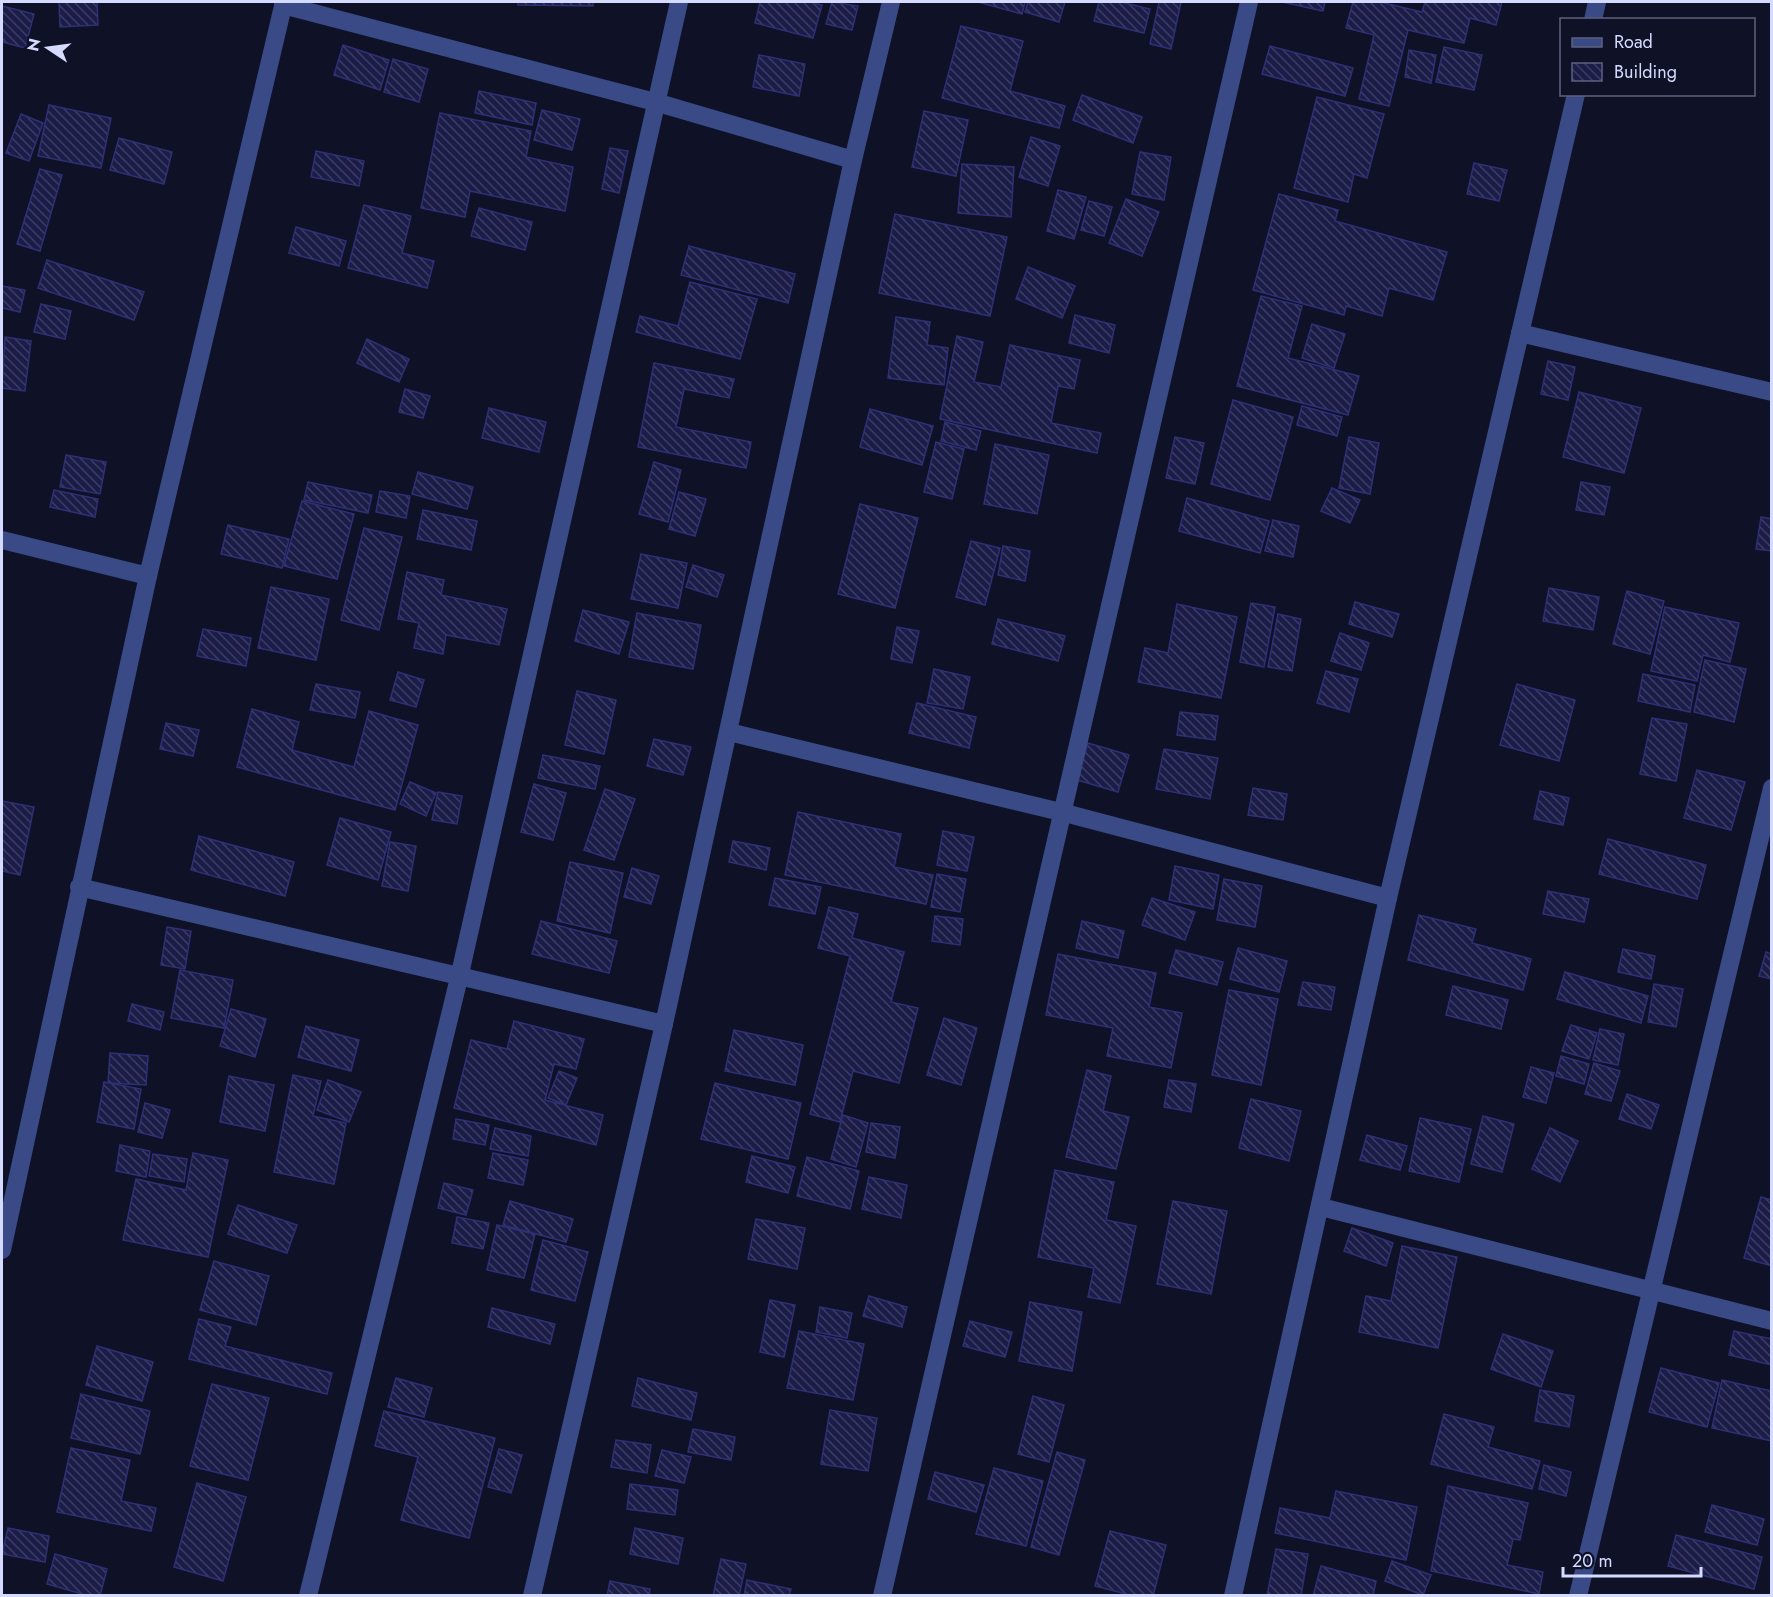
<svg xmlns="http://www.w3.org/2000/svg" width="1773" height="1597" font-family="Jost,sans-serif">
	<defs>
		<pattern id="building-back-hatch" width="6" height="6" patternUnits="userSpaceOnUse" patternTransform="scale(1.5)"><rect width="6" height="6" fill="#1b1d48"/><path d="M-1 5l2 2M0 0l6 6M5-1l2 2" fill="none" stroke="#3b3d63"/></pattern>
	</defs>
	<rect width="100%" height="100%" fill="#0f1127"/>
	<g fill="url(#building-back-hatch)" stroke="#2d3074" stroke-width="1.5">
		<polygon points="59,2 97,2 98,25 60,27"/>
		<polygon points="518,2 593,2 593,6 518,5"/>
		<polygon points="760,2 809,2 822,5 813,38 755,23"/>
		<polygon points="832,2 858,6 852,30 826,24"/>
		<polygon points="978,2 1025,2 1022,14"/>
		<polygon points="1028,2 1065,2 1059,22 1025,12"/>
		<polygon points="1099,2 1121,2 1150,9 1144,33 1094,21"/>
		<polygon points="1159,2 1181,2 1171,49 1150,44"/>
		<polygon points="1282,2 1325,2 1323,11"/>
		<polygon points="1353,2 1380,2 1422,12 1425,2 1502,2 1496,25 1470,18 1464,43 1408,30 1389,106 1359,99 1374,35 1346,28"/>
		<polygon points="2,6 34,14 25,48 2,42"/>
		<polygon points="961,26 1023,41 1010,91 1065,106 1059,128 942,98"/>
		<polygon points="343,45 389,60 380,90 334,75"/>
		<polygon points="1270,46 1353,68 1345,96 1262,74"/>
		<polygon points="1444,47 1482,55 1474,90 1436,82"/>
		<polygon points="1409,50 1436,55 1431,83 1405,77"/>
		<polygon points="759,55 805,64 799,96 753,87"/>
		<polygon points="393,59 428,69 419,102 384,92"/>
		<polygon points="479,91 536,103 532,125 475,113"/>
		<polygon points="1082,95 1142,117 1133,143 1073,120"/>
		<polygon points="1317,97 1384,114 1367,178 1354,174 1348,202 1294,188"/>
		<polygon points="49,105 111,118 101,168 38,156"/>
		<polygon points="542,110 580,119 572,150 534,140"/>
		<polygon points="924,111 968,120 956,176 912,167"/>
		<polygon points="440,113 531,131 526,157 573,167 565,211 470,191 465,217 421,208"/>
		<polygon points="21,114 43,123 29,161 6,153"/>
		<polygon points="1031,137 1060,146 1048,186 1019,177"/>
		<polygon points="119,138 172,152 164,184 110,170"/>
		<polygon points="610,148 628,151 619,193 602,189"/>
		<polygon points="316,151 364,161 359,186 311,177"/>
		<polygon points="1140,152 1171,157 1164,200 1132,194"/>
		<polygon points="1474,163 1507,170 1499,201 1467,194"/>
		<polygon points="962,164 1014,167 1011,217 958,213"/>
		<polygon points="40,169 62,175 40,251 17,244"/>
		<polygon points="1058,190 1086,197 1074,239 1047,231"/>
		<polygon points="1279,194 1338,210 1335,221 1447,252 1433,300 1389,288 1382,316 1346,306 1344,315 1253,290"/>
		<polygon points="1126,199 1159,212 1142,256 1109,243"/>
		<polygon points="1089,201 1112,207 1104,236 1081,230"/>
		<polygon points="364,205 411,216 402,253 434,261 427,288 348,268"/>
		<polygon points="479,208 532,222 525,250 471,236"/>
		<polygon points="895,214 1007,237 990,316 879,293"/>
		<polygon points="296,227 346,241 339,266 289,253"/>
		<polygon points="689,246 795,274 788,303 681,275"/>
		<polygon points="47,260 144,292 134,320 38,288"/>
		<polygon points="1028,267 1075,286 1062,318 1016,299"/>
		<polygon points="690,282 757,299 740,359 636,332 640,316 678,326"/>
		<polygon points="2,286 25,290 20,312 2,308"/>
		<polygon points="1261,296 1302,306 1288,358 1359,376 1348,415 1237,386"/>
		<polygon points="41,304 71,311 65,339 34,332"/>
		<polygon points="1075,315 1115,325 1109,353 1069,343"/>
		<polygon points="896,317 930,322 927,345 948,348 944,385 888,378"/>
		<polygon points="1312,324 1345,334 1334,368 1302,358"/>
		<polygon points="957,336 983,342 974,382 1001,387 1010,345 1080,360 1074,389 1058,386 1051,423 1101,433 1097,453 940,419"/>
		<polygon points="5,337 31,341 25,391 2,388"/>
		<polygon points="367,339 409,359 399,382 357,363"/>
		<polygon points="1548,361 1575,367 1568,400 1541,394"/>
		<polygon points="654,363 734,379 729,398 684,389 676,427 751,442 746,468 638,447"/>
		<polygon points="405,389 430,396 423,418 399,412"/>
		<polygon points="1579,392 1641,408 1624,473 1563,457"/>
		<polygon points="1233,400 1293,417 1270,500 1211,484"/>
		<polygon points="1302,406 1342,417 1337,436 1297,425"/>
		<polygon points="489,408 546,422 539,452 482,438"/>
		<polygon points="870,409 933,426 922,465 860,447"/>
		<polygon points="945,422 981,431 976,450 941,441"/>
		<polygon points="1175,437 1204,443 1195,484 1166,478"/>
		<polygon points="1349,437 1379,443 1370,494 1339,488"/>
		<polygon points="936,442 964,449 952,499 924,492"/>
		<polygon points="995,444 1049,455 1037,514 984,504"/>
		<polygon points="66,455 106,462 100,494 60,487"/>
		<polygon points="654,462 681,470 668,522 639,514"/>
		<polygon points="418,472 473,487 467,509 412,494"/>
		<polygon points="308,482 372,495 368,513 304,500"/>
		<polygon points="1581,482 1610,487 1604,515 1576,510"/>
		<polygon points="1332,488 1360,500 1350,523 1321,511"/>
		<polygon points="54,490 98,499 95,517 50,507"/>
		<polygon points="380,491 410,496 406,518 376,512"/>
		<polygon points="679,492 706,499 695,536 669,529"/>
		<polygon points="1187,498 1269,521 1260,553 1179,531"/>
		<polygon points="302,501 354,514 337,579 284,566"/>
		<polygon points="860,504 918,518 895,608 838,594"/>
		<polygon points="423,510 477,521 471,550 417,539"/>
		<polygon points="1761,517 1772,519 1772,551 1756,549"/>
		<polygon points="1273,520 1299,526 1293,557 1265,551"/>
		<polygon points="228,525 289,539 282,568 221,554"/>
		<polygon points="364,528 402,537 379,630 341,620"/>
		<polygon points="971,541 1000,548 985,605 956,597"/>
		<polygon points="1003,546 1030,551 1025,581 998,575"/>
		<polygon points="641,554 687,563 678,608 631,599"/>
		<polygon points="693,565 724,575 717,597 686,587"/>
		<polygon points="407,572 444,580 441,595 507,609 499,645 446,635 443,654 414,648 419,623 398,619"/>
		<polygon points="271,587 329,599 316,660 258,648"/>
		<polygon points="1549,588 1599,597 1593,630 1543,621"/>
		<polygon points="1627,591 1664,601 1650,654 1613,644"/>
		<polygon points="1355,602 1399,614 1392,637 1349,624"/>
		<polygon points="1251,603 1275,607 1264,667 1240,662"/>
		<polygon points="1177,604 1237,617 1221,698 1138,682 1145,648 1168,653"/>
		<polygon points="1665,607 1739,623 1730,662 1703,655 1697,681 1651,671"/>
		<polygon points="583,610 629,622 619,654 575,641"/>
		<polygon points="637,613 701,625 693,669 629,657"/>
		<polygon points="1278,614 1301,619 1292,671 1268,667"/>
		<polygon points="998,619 1065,636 1058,661 992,644"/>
		<polygon points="897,627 919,631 912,663 891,659"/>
		<polygon points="203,629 251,638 246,666 197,656"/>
		<polygon points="1340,633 1369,643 1361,670 1331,661"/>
		<polygon points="1705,660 1746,669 1734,722 1694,712"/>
		<polygon points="934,669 970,677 963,709 927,703"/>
		<polygon points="1326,671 1358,679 1349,712 1317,703"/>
		<polygon points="398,672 424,680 416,707 390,700"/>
		<polygon points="1643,674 1695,685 1690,712 1638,701"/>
		<polygon points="316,684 360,692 355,718 310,710"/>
		<polygon points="1517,684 1575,700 1559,761 1500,745"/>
		<polygon points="577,691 616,700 604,754 565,745"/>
		<polygon points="917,703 976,717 969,748 909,733"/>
		<polygon points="252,709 299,722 292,750 354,767 369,711 418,725 395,810 237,767"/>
		<polygon points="1180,712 1218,716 1215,740 1177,735"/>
		<polygon points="1652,718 1687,724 1676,781 1640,774"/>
		<polygon points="166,723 199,730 193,756 160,749"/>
		<polygon points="654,739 691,747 683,775 647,766"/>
		<polygon points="1088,743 1129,755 1118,792 1077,780"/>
		<polygon points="1164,749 1218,758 1210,799 1156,789"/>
		<polygon points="543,755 600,766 595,789 538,778"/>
		<polygon points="1697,770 1745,782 1731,830 1684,818"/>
		<polygon points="410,782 436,793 426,816 400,804"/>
		<polygon points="534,784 566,793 553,840 521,832"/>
		<polygon points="1253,788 1287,794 1283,820 1248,815"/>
		<polygon points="605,789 635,799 614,860 584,850"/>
		<polygon points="1540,791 1569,798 1563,825 1534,819"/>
		<polygon points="438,792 462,796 457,824 432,820"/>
		<polygon points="2,801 34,807 20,875 2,871"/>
		<polygon points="798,812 901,834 894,867 933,875 926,904 785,875"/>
		<polygon points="340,818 391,832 378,880 327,865"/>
		<polygon points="943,831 974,837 967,871 937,865"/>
		<polygon points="199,836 294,862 285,896 191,870"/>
		<polygon points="1608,839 1706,865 1697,899 1599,874"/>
		<polygon points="733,841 770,848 766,870 729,862"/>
		<polygon points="390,842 416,846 408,891 382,886"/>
		<polygon points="570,862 623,873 610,933 557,921"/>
		<polygon points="1175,866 1219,875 1213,909 1169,900"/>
		<polygon points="632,868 659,876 651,904 624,897"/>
		<polygon points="937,874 966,879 960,912 931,907"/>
		<polygon points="775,878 821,887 815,914 769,905"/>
		<polygon points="1224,879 1262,886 1255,927 1217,920"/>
		<polygon points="1548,891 1589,899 1584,922 1543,914"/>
		<polygon points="1152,898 1195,912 1185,940 1142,925"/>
		<polygon points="829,907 858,914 852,938 904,952 891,1002 918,1008 899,1083 853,1071 840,1122 810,1114 850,956 818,948"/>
		<polygon points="1419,915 1476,929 1472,943 1531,959 1523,990 1408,960"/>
		<polygon points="935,916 963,919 960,945 932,941"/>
		<polygon points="541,921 617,941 609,973 532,954"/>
		<polygon points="1082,921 1124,931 1118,958 1076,948"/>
		<polygon points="167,927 191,931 185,969 161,965"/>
		<polygon points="1238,948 1287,961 1279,992 1230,979"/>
		<polygon points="1623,949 1655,956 1651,979 1618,972"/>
		<polygon points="1176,950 1223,962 1217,985 1169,973"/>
		<polygon points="1766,952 1772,954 1772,979 1759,976"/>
		<polygon points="1058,954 1156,973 1149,1007 1182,1013 1171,1068 1107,1056 1113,1028 1046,1015"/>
		<polygon points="180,970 233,980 224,1028 171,1018"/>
		<polygon points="1565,972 1648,996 1641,1023 1557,999"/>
		<polygon points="1303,982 1335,987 1331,1010 1298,1005"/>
		<polygon points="1654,984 1683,989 1676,1027 1648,1022"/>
		<polygon points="1453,986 1508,1000 1501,1029 1446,1015"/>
		<polygon points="1229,990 1278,999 1261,1085 1212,1075"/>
		<polygon points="132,1004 164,1012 160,1030 128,1021"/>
		<polygon points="231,1009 266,1019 255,1057 220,1046"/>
		<polygon points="944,1018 977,1028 961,1085 927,1075"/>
		<polygon points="514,1021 584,1039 576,1069 554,1064 545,1100 603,1115 596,1145 454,1108 471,1040 507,1049"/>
		<polygon points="1571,1025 1597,1033 1589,1059 1562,1051"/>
		<polygon points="306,1026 359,1040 351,1071 298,1057"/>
		<polygon points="1600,1029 1624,1034 1618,1065 1593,1060"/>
		<polygon points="734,1030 803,1045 795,1085 725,1071"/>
		<polygon points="110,1053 148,1056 146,1085 108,1083"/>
		<polygon points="1561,1056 1589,1064 1584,1084 1556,1076"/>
		<polygon points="1594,1063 1620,1071 1611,1101 1585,1094"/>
		<polygon points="1531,1067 1554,1073 1546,1103 1523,1097"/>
		<polygon points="1087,1070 1111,1076 1103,1111 1129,1117 1116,1169 1066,1157"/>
		<polygon points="559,1071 577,1078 566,1105 548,1098"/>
		<polygon points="293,1075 321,1081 313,1116 346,1123 334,1184 274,1172"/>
		<polygon points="229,1076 274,1085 265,1131 220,1122"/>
		<polygon points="328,1080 361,1092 349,1122 317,1110"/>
		<polygon points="1169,1080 1196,1084 1191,1112 1164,1107"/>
		<polygon points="104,1082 141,1089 134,1129 97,1122"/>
		<polygon points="715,1083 801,1103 788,1159 701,1139"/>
		<polygon points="1627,1094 1659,1105 1651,1129 1619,1119"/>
		<polygon points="1251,1099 1301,1111 1289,1161 1239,1148"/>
		<polygon points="145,1103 170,1110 162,1138 138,1132"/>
		<polygon points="843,1115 868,1123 856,1167 831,1159"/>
		<polygon points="1483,1116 1514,1124 1502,1172 1471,1164"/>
		<polygon points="1420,1118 1471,1129 1459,1182 1409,1171"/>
		<polygon points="456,1119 489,1125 485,1145 453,1139"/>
		<polygon points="871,1123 900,1127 895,1158 866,1152"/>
		<polygon points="495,1128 531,1136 528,1156 490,1149"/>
		<polygon points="1550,1128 1578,1141 1560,1182 1532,1169"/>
		<polygon points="1367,1135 1407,1146 1400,1170 1360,1160"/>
		<polygon points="120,1145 150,1151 146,1177 116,1171"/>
		<polygon points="193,1153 228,1160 208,1257 123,1240 136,1179 186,1190"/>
		<polygon points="493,1153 528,1160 523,1185 488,1178"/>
		<polygon points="153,1154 187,1159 184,1182 149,1176"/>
		<polygon points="752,1156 795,1167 788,1193 746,1182"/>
		<polygon points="807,1157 859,1171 850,1209 797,1196"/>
		<polygon points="1055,1170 1114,1182 1106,1220 1136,1226 1120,1303 1088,1297 1094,1268 1038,1257"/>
		<polygon points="869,1177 907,1185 901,1218 862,1209"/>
		<polygon points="444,1183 473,1190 466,1215 438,1208"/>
		<polygon points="1761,1197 1772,1200 1772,1266 1744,1258"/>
		<polygon points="510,1201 573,1219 566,1242 503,1225"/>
		<polygon points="1173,1201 1227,1211 1211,1294 1157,1284"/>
		<polygon points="238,1205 297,1225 287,1253 228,1234"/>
		<polygon points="457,1217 489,1223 483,1249 452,1243"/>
		<polygon points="756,1219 805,1228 797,1269 748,1259"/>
		<polygon points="497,1225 535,1234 524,1278 487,1270"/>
		<polygon points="1352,1228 1393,1243 1386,1266 1344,1251"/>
		<polygon points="543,1240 588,1252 575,1301 531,1290"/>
		<polygon points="1402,1246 1457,1257 1438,1348 1359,1332 1366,1296 1391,1301"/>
		<polygon points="214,1261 269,1276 256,1325 200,1310"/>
		<polygon points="869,1296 907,1307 902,1327 863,1316"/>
		<polygon points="770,1300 795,1305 784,1357 760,1352"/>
		<polygon points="1030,1302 1082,1312 1072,1371 1019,1361"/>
		<polygon points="820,1307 852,1313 847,1338 816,1332"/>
		<polygon points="492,1308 555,1324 550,1344 488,1327"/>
		<polygon points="199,1319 231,1327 225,1346 332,1373 327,1394 189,1359"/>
		<polygon points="970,1321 1012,1332 1005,1357 963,1346"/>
		<polygon points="799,1331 864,1344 853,1400 787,1388"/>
		<polygon points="1734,1331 1772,1339 1772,1365 1729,1355"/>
		<polygon points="1503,1334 1553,1351 1541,1387 1491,1369"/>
		<polygon points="97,1346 153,1362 142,1401 86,1385"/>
		<polygon points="1661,1368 1719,1383 1707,1427 1649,1412"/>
		<polygon points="396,1378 432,1388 424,1417 388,1407"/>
		<polygon points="638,1378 697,1393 691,1420 632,1406"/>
		<polygon points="1722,1380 1772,1391 1772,1441 1712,1428"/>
		<polygon points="212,1384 269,1398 248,1480 190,1466"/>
		<polygon points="1540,1390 1574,1396 1569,1427 1535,1421"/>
		<polygon points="81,1394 150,1411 140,1454 71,1438"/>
		<polygon points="1033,1396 1064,1405 1049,1462 1018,1454"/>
		<polygon points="830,1410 877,1418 868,1471 821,1464"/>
		<polygon points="384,1411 495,1438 469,1538 401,1520 418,1457 375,1446"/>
		<polygon points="1444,1414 1494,1427 1488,1447 1540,1461 1532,1489 1431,1464"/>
		<polygon points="693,1429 735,1437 731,1460 688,1452"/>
		<polygon points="616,1440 651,1445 647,1473 611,1467"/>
		<polygon points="71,1448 130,1460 121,1501 156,1508 151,1531 57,1512"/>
		<polygon points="499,1449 522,1455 511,1493 488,1487"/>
		<polygon points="662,1450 691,1457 684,1483 655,1476"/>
		<polygon points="1057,1452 1085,1460 1059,1555 1031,1547"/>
		<polygon points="1544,1465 1571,1472 1566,1496 1539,1489"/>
		<polygon points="994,1468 1043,1481 1026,1546 976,1534"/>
		<polygon points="935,1472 984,1485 976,1512 928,1499"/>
		<polygon points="197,1483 246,1497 223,1581 174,1567"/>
		<polygon points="630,1484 678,1490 675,1515 627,1509"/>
		<polygon points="1448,1486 1528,1503 1520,1540 1513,1539 1507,1565 1543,1572 1539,1594 1431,1571"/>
		<polygon points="1336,1491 1417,1507 1406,1560 1275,1533 1280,1508 1330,1518"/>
		<polygon points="1712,1505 1764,1519 1757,1545 1705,1532"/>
		<polygon points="8,1528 49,1536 45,1562 2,1554"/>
		<polygon points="635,1528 683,1538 678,1564 630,1554"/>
		<polygon points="1110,1531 1166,1545 1153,1596 1134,1596 1095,1586"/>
		<polygon points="1676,1535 1762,1557 1754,1589 1668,1566"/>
		<polygon points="1276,1549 1308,1554 1301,1596 1267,1596"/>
		<polygon points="55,1554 107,1569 100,1596 89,1596 47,1584"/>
		<polygon points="721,1559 746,1564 739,1596 713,1596"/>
		<polygon points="1392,1561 1431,1575 1423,1595 1385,1581"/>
		<polygon points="1321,1566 1376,1581 1373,1596 1313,1596"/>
		<polygon points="747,1580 791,1589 789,1596 744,1596"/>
		<polygon points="610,1581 650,1589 649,1596 607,1596"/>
	</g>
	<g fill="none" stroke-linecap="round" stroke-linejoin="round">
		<g stroke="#394a86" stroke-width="18">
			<polyline points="283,5 655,102 853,160"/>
			<polyline points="1593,20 1597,2"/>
			<polyline points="1520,333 1772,392"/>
			<polyline points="2,540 148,576"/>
			<polyline points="729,732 1061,812 1388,898"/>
			<polyline points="79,887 664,1024"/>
			<polyline points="1321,1207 1772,1321"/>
			<polyline points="2,1250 148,576 284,2"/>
			<polyline points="308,1596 459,978 679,2"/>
			<polyline points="532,1596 664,1024 853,160 891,2"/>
			<polyline points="882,1596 1249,2"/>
			<polyline points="1233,1596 1388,898 1576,94"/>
			<polyline points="1578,1596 1772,788"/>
		</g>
	</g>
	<rect width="1773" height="1597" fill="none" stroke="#d5dbff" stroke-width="6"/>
	<rect x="1560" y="18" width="195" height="78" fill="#0f1127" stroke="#5e627d" stroke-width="1.5"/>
	<rect x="1572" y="38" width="30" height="9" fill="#394a86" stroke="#5e627d" stroke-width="1.5"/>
	<text x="1614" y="48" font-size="18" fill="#d5dbff">Road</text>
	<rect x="1572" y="63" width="30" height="18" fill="url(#building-back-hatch)" stroke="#5e627d" stroke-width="1.5"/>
	<text x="1614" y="78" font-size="18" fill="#d5dbff">Building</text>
	<g transform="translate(48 48) rotate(283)" stroke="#0f1127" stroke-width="4.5" paint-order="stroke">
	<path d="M0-4.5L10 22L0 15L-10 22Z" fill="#d5dbff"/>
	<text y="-9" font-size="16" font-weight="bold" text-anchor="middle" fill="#d5dbff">N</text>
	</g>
	<path d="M1563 1567v9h138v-9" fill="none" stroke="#d5dbff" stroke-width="3"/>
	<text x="1572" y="1567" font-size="18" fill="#d5dbff" stroke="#0f1127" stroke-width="4.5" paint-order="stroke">20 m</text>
</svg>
